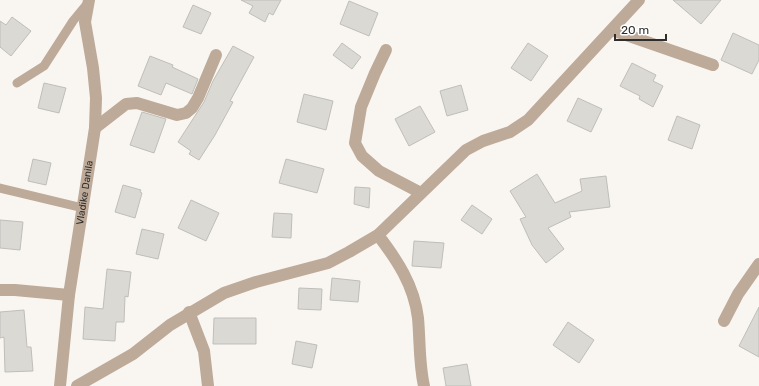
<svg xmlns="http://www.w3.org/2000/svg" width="759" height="386" font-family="Rubik,sans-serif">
	<rect width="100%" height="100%" fill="#f9f6f2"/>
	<g fill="#dad9d4" stroke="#bfbeb9">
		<polygon points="241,0 281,0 273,15 269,13 265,22 249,13 253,6"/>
		<polygon points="673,0 721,0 701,24"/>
		<polygon points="349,1 378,13 369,36 340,24"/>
		<polygon points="193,5 211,13 201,34 183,27"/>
		<polygon points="12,17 31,31 11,56 0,47 0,21 6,25"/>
		<polygon points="733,33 759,45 759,60 752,74 721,60"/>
		<polygon points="342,43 361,57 352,69 333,55"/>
		<polygon points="528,43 548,56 531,81 511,68"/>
		<polygon points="233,46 254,57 230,101 233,102 215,135 199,160 189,154 191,151 178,142 204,102 213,81"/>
		<polygon points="150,56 173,65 172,67 198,79 192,94 166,83 161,95 138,86"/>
		<polygon points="632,63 656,75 653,81 663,86 653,107 639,99 640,96 620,86"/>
		<polygon points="44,83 66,88 59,113 38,108"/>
		<polygon points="461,85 468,110 447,116 440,91"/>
		<polygon points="304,94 333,101 326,130 297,122"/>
		<polygon points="578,98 602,109 591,132 567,121"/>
		<polygon points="420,106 435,132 409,146 395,119"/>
		<polygon points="142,112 166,119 154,153 130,145"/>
		<polygon points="677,116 700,125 692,149 668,140"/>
		<polygon points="33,159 51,163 46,185 28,181"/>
		<polygon points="286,159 324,169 317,193 279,183"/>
		<polygon points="537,174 555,203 582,191 580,179 606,176 610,207 569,212 571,217 548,228 564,249 546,263 532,245 520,219 526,217 510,191"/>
		<polygon points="123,185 141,190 140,192 142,193 135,218 115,212"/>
		<polygon points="355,187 370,188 369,208 354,204"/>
		<polygon points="191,200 219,213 206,241 178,228"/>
		<polygon points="472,205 492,219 482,234 461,220"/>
		<polygon points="274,213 292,214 291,238 272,237"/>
		<polygon points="0,220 23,222 20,250 0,248"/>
		<polygon points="142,229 164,234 158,259 136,254"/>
		<polygon points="414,241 444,243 441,268 412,266"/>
		<polygon points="107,269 131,272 128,297 125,296 124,322 116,322 115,341 83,339 85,307 103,309"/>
		<polygon points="332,278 360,281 358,302 330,300"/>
		<polygon points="299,288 322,289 321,310 298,309"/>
		<polygon points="759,307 759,357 739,346"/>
		<polygon points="24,310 27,347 31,347 33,371 5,372 4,337 0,338 0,312"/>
		<polygon points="214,318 256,318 256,344 213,344"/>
		<polygon points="568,322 594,340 579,363 553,345"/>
		<polygon points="296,341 317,345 312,368 292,364"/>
		<polygon points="467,364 471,386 446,386 443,368"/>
	</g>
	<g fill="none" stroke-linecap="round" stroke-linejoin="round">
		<g stroke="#bdaa99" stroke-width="9">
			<polyline points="17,83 44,66 73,21 87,4"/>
			<polyline points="0,188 83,208"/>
		</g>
		<g stroke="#bdaa99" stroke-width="12">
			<polyline points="612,30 713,65"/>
			<polyline points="386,50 375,73 361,107 355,143 362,156 379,171 421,193"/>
			<polyline points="95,128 126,104 137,103 177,115 186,113 192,108 198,98 216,55"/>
			<path d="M378,235C397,260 414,285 418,318C420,340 419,364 424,386"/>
			<polyline points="0,290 15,290 69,295"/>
			<polyline points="189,312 204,351 208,386"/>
			<polyline points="724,321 738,294 759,264"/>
			<path id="s1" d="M60,386L69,295L95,128L96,98L93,68L85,22L89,0"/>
			<polyline points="77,386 133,354 170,325 224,293 256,282 328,263 349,252 378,235 466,150 483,141 510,132 528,120 639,0"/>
		</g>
	</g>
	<g text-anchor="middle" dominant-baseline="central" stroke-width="3" stroke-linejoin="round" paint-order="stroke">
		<g font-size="10" fill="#2f2e2c" stroke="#fff">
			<text stroke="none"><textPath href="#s1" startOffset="195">Vladike Danila</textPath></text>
		</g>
	</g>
	<path d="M615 34v6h51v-6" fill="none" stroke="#2f2e2c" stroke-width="2"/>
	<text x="621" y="34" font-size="12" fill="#2f2e2c" stroke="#ffffff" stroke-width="3" paint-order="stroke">20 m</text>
</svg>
